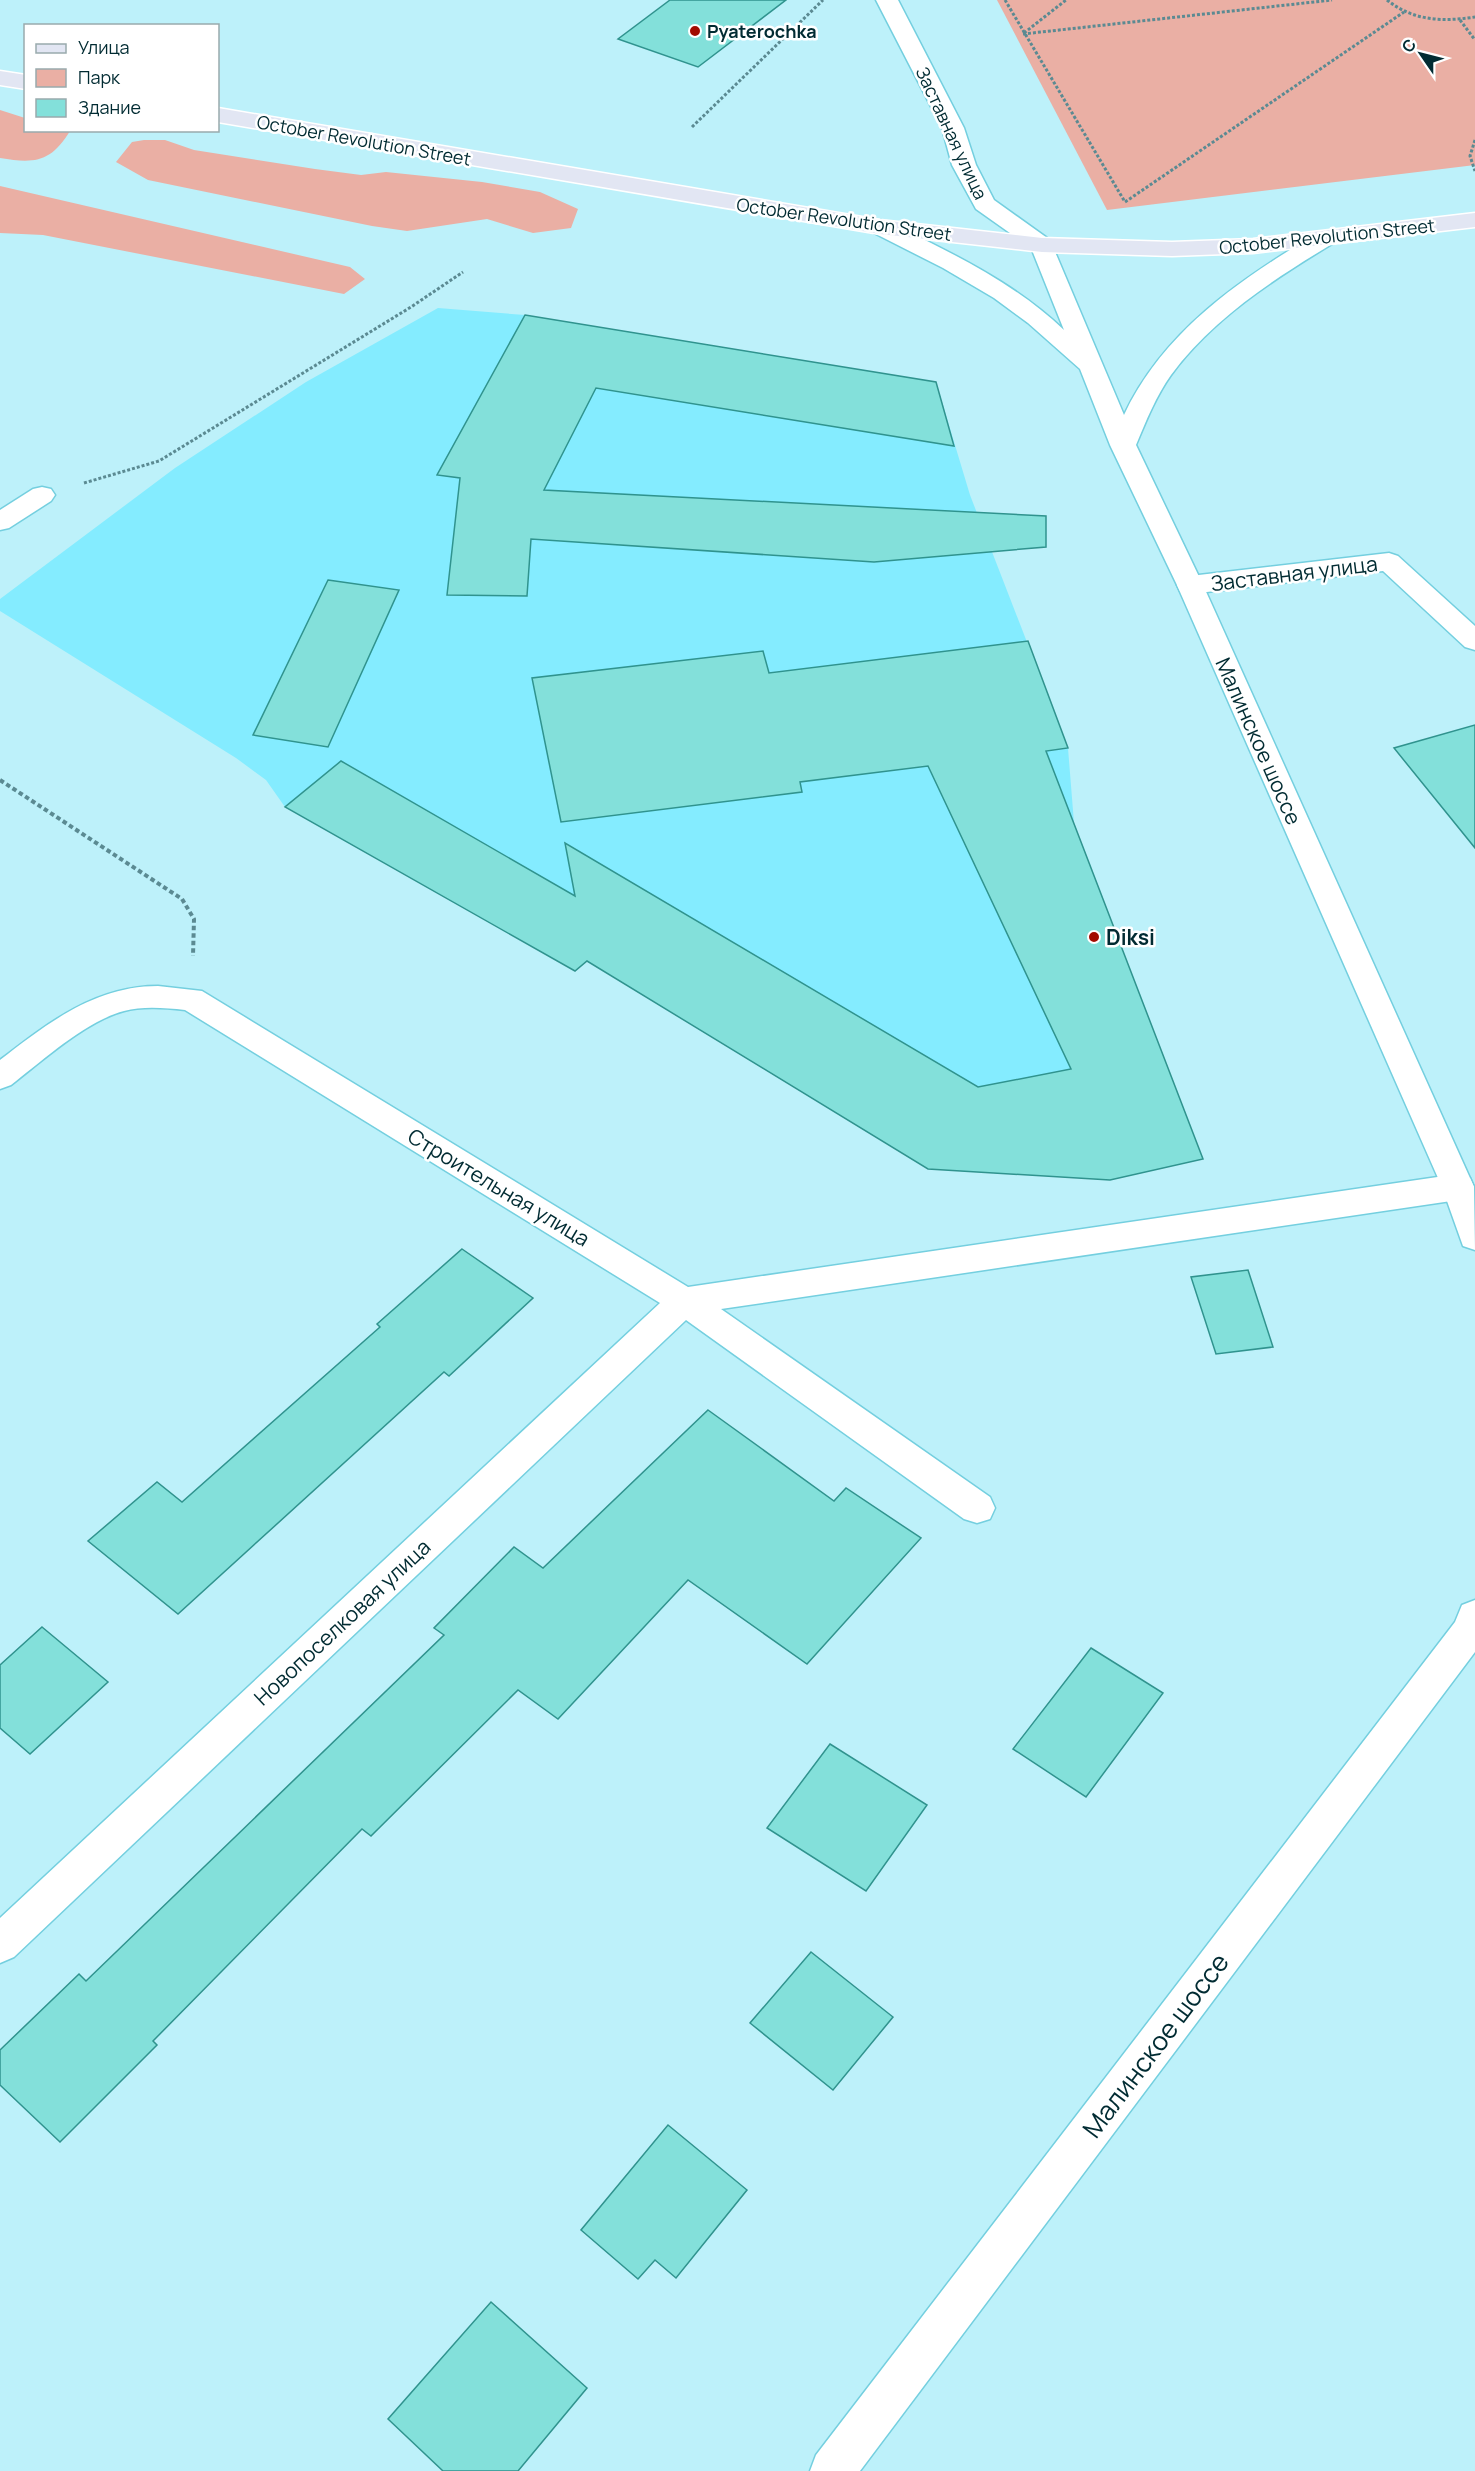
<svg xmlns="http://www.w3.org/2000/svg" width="1475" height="2471" font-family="Manrope,sans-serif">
	<rect width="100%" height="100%" fill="#bdf1fa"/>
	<polygon fill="#84ecff" points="438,308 525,315 936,382 970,495 1068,748 1074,823 1203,1159 1110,1180 928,1169 587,961 575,971 285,807 266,780 236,758 0,611 0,599 175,468 306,382"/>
	<g fill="#eaafa4">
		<polygon points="997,0 1475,0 1475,165 1107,210"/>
		<path d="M0,110L25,118L26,130L70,131C51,162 35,164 0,158Z"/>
		<polygon points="144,140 165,140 194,150 315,169 361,175 386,172 482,182 540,192 578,209 571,228 533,233 487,219 407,231 372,226 148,180 116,162 132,142"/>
		<polygon points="0,186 350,267 365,279 344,294 43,235 0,233"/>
	</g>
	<g fill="#83e0da" stroke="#30938e" stroke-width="1.5">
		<polygon points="670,0 786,0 698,67 618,39"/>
		<polygon points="525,315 936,382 954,446 596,388 544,490 1046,516 1046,547 874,562 531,539 527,596 447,595 460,478 437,475"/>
		<polygon points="328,580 399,590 328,747 253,735"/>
		<polygon points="1028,641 1068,748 1046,751 1203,1159 1110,1180 928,1169 587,961 575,971 285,807 341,761 575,896 565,843 978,1087 1071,1069 928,766 800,782 802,792 561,822 532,678 763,651 769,673"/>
		<polygon points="1475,725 1475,848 1394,748"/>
		<polygon points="462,1249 533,1298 449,1376 444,1372 178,1614 88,1541 157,1482 182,1502 380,1327 377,1324"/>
		<polygon points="1248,1270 1273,1347 1216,1354 1191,1277"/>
		<polygon points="708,1410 834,1501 846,1488 921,1538 807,1664 688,1580 558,1719 518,1690 371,1836 362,1829 153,2041 157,2045 60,2142 0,2085 0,2050 79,1974 86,1981 444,1635 434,1628 514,1547 543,1568"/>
		<polygon points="42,1627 108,1682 30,1754 0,1728 0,1665"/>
		<polygon points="1091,1648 1163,1693 1086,1797 1013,1749"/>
		<polygon points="830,1744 927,1805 866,1891 767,1828"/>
		<polygon points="811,1952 893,2017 833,2090 750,2023"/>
		<polygon points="668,2125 747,2190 676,2278 655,2260 638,2279 581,2230"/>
		<polygon points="491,2302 587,2388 518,2471 443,2471 388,2419"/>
	</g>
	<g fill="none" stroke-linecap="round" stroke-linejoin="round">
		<defs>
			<g id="street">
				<polygon points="876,0 898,0 964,128 976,165 994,200 1050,240 1054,245 1050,250 1034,250 976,209 952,165 942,128"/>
				<polygon points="42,487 51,489 55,495 51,501 9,528 0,530 0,510 33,489"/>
				<polygon points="1389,553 1398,556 1475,626 1475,650 1465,647 1383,571 1190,594 1180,591 1177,585 1180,579 1190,576"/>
				<path d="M158,986L202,991L688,1287L1458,1174L1470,1178L1474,1187L1470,1196L1458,1200L721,1309L990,1497L995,1508L990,1519L977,1523L964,1519L686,1320L14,1957L0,1963V1918L660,1303L185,1010C165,1008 143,1006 124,1011C86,1021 42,1061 11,1085L0,1089V1060C48,1023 95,986 158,986Z"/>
			</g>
			<g id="secondary">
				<path d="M880,220C898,224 915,235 931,243C979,267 1025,293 1064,330L1030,245L1034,240H1050L1124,415C1163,332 1239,280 1316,234H1332L1336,239L1332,244C1274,279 1212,319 1171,375C1156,396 1146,421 1136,445L1203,585L1474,1187L1475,1250L1463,1246L1442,1187L1177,585L1110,445L1080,369L1028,323L994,298L943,268L872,232L868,227L872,222Z"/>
				<polygon points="1475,1600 1475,1652 860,2471 810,2471 816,2455 1455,1622 1462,1605"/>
			</g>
			<g id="primary">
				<polygon points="0,71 26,75 26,89 0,85"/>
				<polygon points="218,108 880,220 1042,238 1172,242 1253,239 1475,213 1475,227 1253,253 1172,256 1042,252 880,234 218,122"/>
			</g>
		</defs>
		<use href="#street" stroke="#74cfdf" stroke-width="3"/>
		<use href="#secondary" stroke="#74cfdf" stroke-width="3"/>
		<use href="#primary" stroke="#fff" stroke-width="3"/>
		<g stroke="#5b8a92" stroke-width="3" stroke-dasharray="3 2" stroke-linecap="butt">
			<polyline points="1005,0 1125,202 1404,12"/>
			<path d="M1387,0C1413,21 1443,22 1475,17"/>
			<polyline points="1460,20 1475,40"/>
			<polyline points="1024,33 1066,0"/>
			<polyline points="1023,34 1332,0"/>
			<polyline points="692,127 823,0"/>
			<polyline points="1475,140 1470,156 1475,171"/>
			<polyline points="84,483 159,461 411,307 463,272"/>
		</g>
		<polyline stroke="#5b8a92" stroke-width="4" stroke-dasharray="4.5 3" stroke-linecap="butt" points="0,780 182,899 194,919 193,956"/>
		<use href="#street" fill="#fff" fill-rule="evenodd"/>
		<use href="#secondary" fill="#fff" fill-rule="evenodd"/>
		<use href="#primary" fill="#e2e6f3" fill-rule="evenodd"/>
	</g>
	<g fill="#a20b00" stroke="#fff" stroke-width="2">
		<circle cx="695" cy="31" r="6"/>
		<circle cx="1094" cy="937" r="6"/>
	</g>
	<g text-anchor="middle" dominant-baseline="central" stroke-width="5" stroke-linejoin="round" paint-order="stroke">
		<g font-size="18" font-weight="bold" fill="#012b32" stroke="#fff" text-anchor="start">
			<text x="707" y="31">Pyaterochka</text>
		</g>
		<g font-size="18" fill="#012b32" stroke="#fff">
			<text transform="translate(952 133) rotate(65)">Заставная улица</text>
			<text transform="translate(364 140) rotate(10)">October Revolution Street</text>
			<text transform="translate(844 219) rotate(8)">October Revolution Street</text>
			<text transform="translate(1327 236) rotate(-6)">October Revolution Street</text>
		</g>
		<g font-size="21" fill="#012b32" stroke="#fff">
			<text transform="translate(1294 573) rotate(-7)">Заставная улица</text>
			<text transform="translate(1259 741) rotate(66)">Малинское шоссе</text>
			<text transform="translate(499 1187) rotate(31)">Строительная улица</text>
			<text transform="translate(342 1622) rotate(-43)">Новопоселковая улица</text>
		</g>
		<g font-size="21" font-weight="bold" fill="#012b32" stroke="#fff" text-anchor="start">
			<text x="1106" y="937">Diksi</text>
		</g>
		<g font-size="26" fill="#012b32" stroke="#fff">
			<text transform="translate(1155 2045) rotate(-53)">Малинское шоссе</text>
		</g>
	</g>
	<rect x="24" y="24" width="195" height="108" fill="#ffffff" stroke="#99aaad" stroke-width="1.5"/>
	<rect x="36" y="44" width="30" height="9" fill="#e2e6f3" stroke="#99aaad" stroke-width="1.5"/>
	<text x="78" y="54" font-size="18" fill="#012b32">Улица</text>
	<rect x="36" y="69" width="30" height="18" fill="#eaafa4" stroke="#99aaad" stroke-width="1.5"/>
	<text x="78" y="84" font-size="18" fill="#012b32">Парк</text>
	<rect x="36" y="99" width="30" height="18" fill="#83e0da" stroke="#99aaad" stroke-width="1.5"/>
	<text x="78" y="114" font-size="18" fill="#012b32">Здание</text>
	<g transform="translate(1421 54) rotate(305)" stroke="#ffffff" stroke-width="4.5" paint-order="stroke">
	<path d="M0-4.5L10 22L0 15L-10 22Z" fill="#012b32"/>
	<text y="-9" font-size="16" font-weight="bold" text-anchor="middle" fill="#012b32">С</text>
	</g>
</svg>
